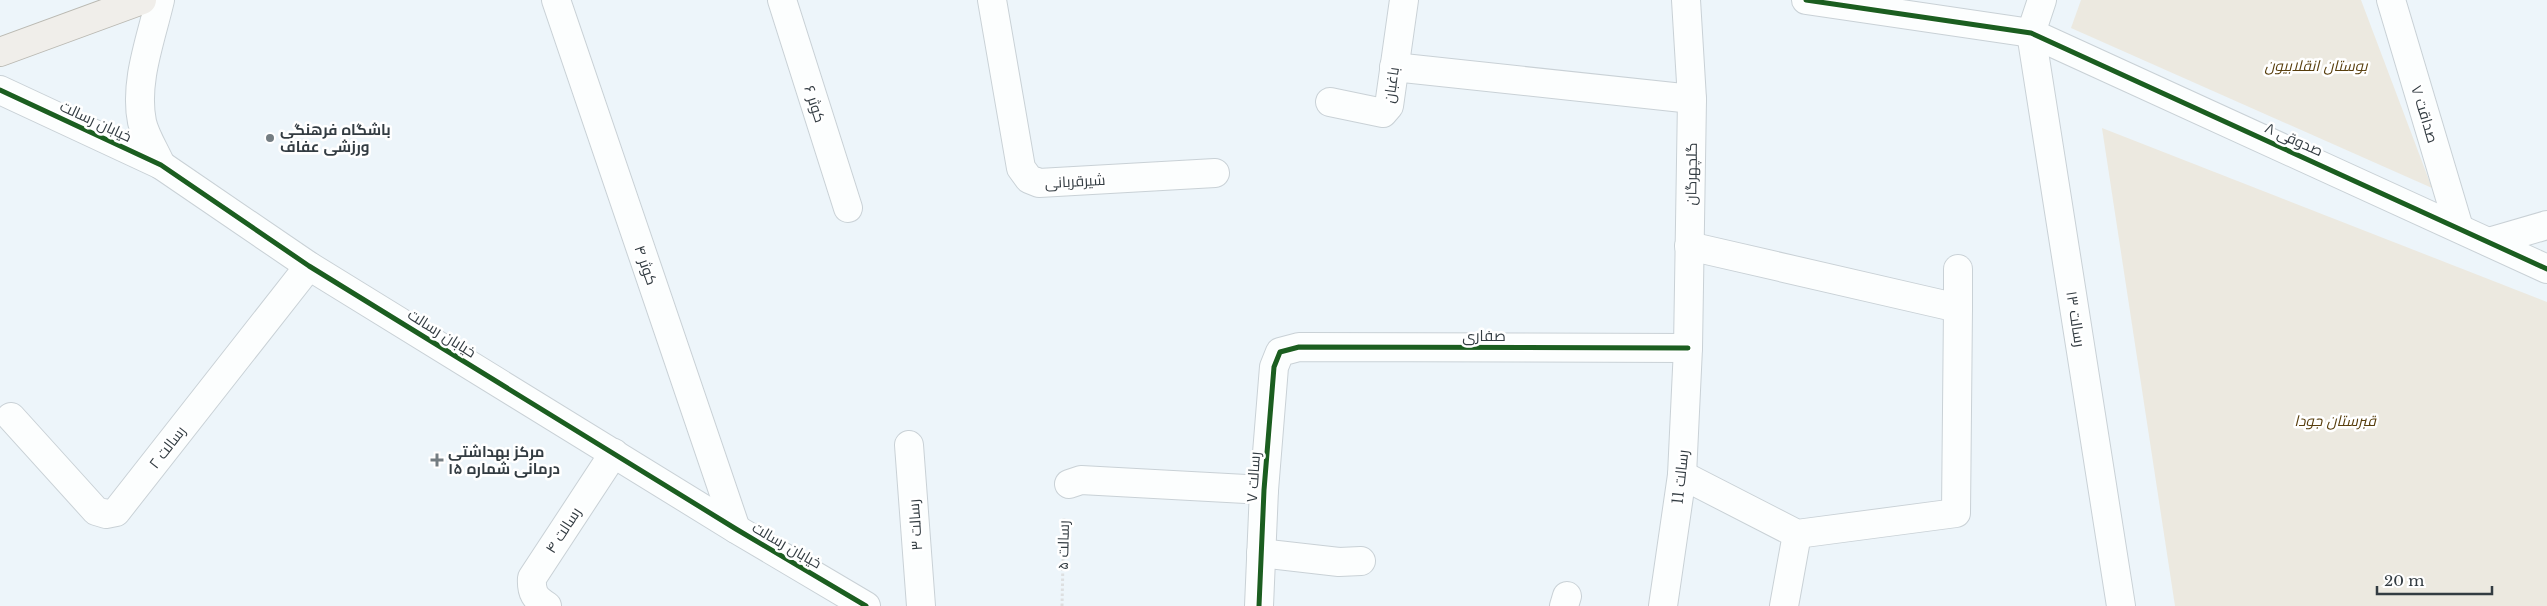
<svg xmlns="http://www.w3.org/2000/svg" width="2547" height="606" font-family="'Libre Baskerville',Cairo,serif">
	<rect width="100%" height="100%" fill="#edf5fa"/>
	<g fill="#ece9e0">
		<polygon points="2081,0 2361,0 2432,188 2071,28"/>
		<polygon points="2102,128 2547,302 2547,606 2175,606"/>
	</g>
	<g fill="none" stroke-linecap="round" stroke-linejoin="round">
		<defs>
			<g id="minor">
				<path d="M160,0C151,39 134,82 142,122C145,136 155,151 161,165"/>
				<polyline points="556,0 736,529"/>
				<polyline points="782,0 848,208"/>
				<polyline points="992,0 1021,168 1029,179 1039,183 1215,173"/>
				<polyline points="1806,0 2031,33 2547,269"/>
				<polyline points="2042,0 2031,33 2121,606"/>
				<polyline points="2391,0 2459,228"/>
				<polyline points="1394,67 1692,99"/>
				<polyline points="0,90 161,165 309,266 736,529 866,606"/>
				<polyline points="1330,102 1383,113 1389,106 1404,0"/>
				<polyline points="2489,242 2547,225"/>
				<polyline points="1958,308 1958,269"/>
				<polyline points="11,417 96,511 106,514 116,512 309,266"/>
				<polyline points="909,445 921,606"/>
				<polyline points="1682,475 1797,534 1956,513 1958,308 1689,246"/>
				<polyline points="1069,484 1081,480 1264,490"/>
				<polyline points="1261,553 1339,562 1361,561"/>
				<path d="M547,606C535,598 531,593 532,578L614,453"/>
				<polyline points="1259,606 1264,490 1274,367 1280,352 1299,347 1688,348"/>
				<polyline points="1564,606 1567,596"/>
				<polyline points="1663,606 1682,475 1688,348 1692,99 1686,0"/>
				<polyline points="1784,606 1797,534"/>
			</g>
			<polyline id="major" points="0,52 142,0"/>
		</defs>
		<use href="#minor" stroke="#c9d1d6" stroke-width="30"/>
		<use href="#major" stroke="#bab9b2" stroke-width="30"/>
		<polyline stroke="#dddfe0" stroke-width="3" stroke-dasharray="2.5 2.5" stroke-linecap="butt" points="1062,606 1064,516"/>
		<use href="#minor" stroke="#fcfefe" stroke-width="28"/>
		<use href="#major" stroke="#f0eeea" stroke-width="28"/>
		<defs>
			<g id="cycleway">
				<polyline points="1806,0 2031,33 2547,269"/>
				<polyline points="0,90 161,165 309,266 736,529 866,606"/>
				<polyline points="1259,606 1264,490 1274,367 1280,352 1299,347 1688,348"/>
			</g>
		</defs>
		<use href="#cycleway" stroke="#fff" stroke-width="8"/>
		<use href="#cycleway" stroke="#1b5e20" stroke-width="5"/>
	</g>
	<g fill="#747d82" stroke="#fff" stroke-width="2">
		<circle cx="270" cy="138" r="5"/>
		<path d="M434.5 452.5h5v5h5v5h-5v5h-5v-5h-5v-5h5z"/>
	</g>
	<g text-anchor="middle" dominant-baseline="central" stroke-width="5" stroke-linejoin="round" paint-order="stroke">
		<g font-size="15" font-style="italic" fill="#583e0d" stroke="#fff">
			<text x="2316" y="65">بوستان انقلابیون</text>
			<text x="2335" y="420">قبرستان جودا</text>
		</g>
		<g font-size="15" fill="#333c42" stroke="#fff">
			<text transform="translate(1391 85) rotate(-82)">باغبان</text>
			<text transform="translate(815 104) rotate(72)">کوثر ۶</text>
			<text transform="translate(2425 114) rotate(73)">صداقت ۷</text>
			<text transform="translate(96 121) rotate(25)">خیابان رسالت</text>
			<text transform="translate(2294 139) rotate(24)">صدوقی ۸</text>
			<text transform="translate(1691 174) rotate(-89)">گلچهرگان</text>
			<text transform="translate(1075 181) rotate(-3)">شیرقربانی</text>
			<text transform="translate(646 265) rotate(71)">کوثر ۴</text>
			<text transform="translate(2076 319) rotate(81)">رسالت ۱۳</text>
			<text transform="translate(442 333) rotate(32)">خیابان رسالت</text>
			<text x="1484" y="335">صفاری</text>
			<text transform="translate(167 447) rotate(-52)">رسالت ۲</text>
			<text transform="translate(1253 477) rotate(-86)">رسالت ۷</text>
			<text transform="translate(1680 477) rotate(-84)">رسالت 11</text>
			<text transform="translate(915 525) rotate(-94)">رسالت ۳</text>
			<text transform="translate(563 530) rotate(-57)">رسالت ۴</text>
			<text transform="translate(787 545) rotate(30)">خیابان رسالت</text>
			<text transform="translate(1063 545) rotate(-89)">رسالت ۵</text>
		</g>
		<g font-size="15" font-weight="bold" fill="#333c42" stroke="#fff" text-anchor="start">
			<text x="280" y="129">باشگاه فرهنگی<tspan x="280" dy="17">ورزشی عفاف</tspan></text>
			<text x="448" y="451">مرکز بهداشتی<tspan x="448" dy="17">درمانی شماره ۱۵</tspan></text>
		</g>
	</g>
	<path d="M2377 586v8h115v-8" fill="none" stroke="#333c42" stroke-width="2.5"/>
	<text x="2384" y="586" font-size="15" fill="#333c42" stroke="#ffffff" stroke-width="4" paint-order="stroke">20 m</text>
</svg>
